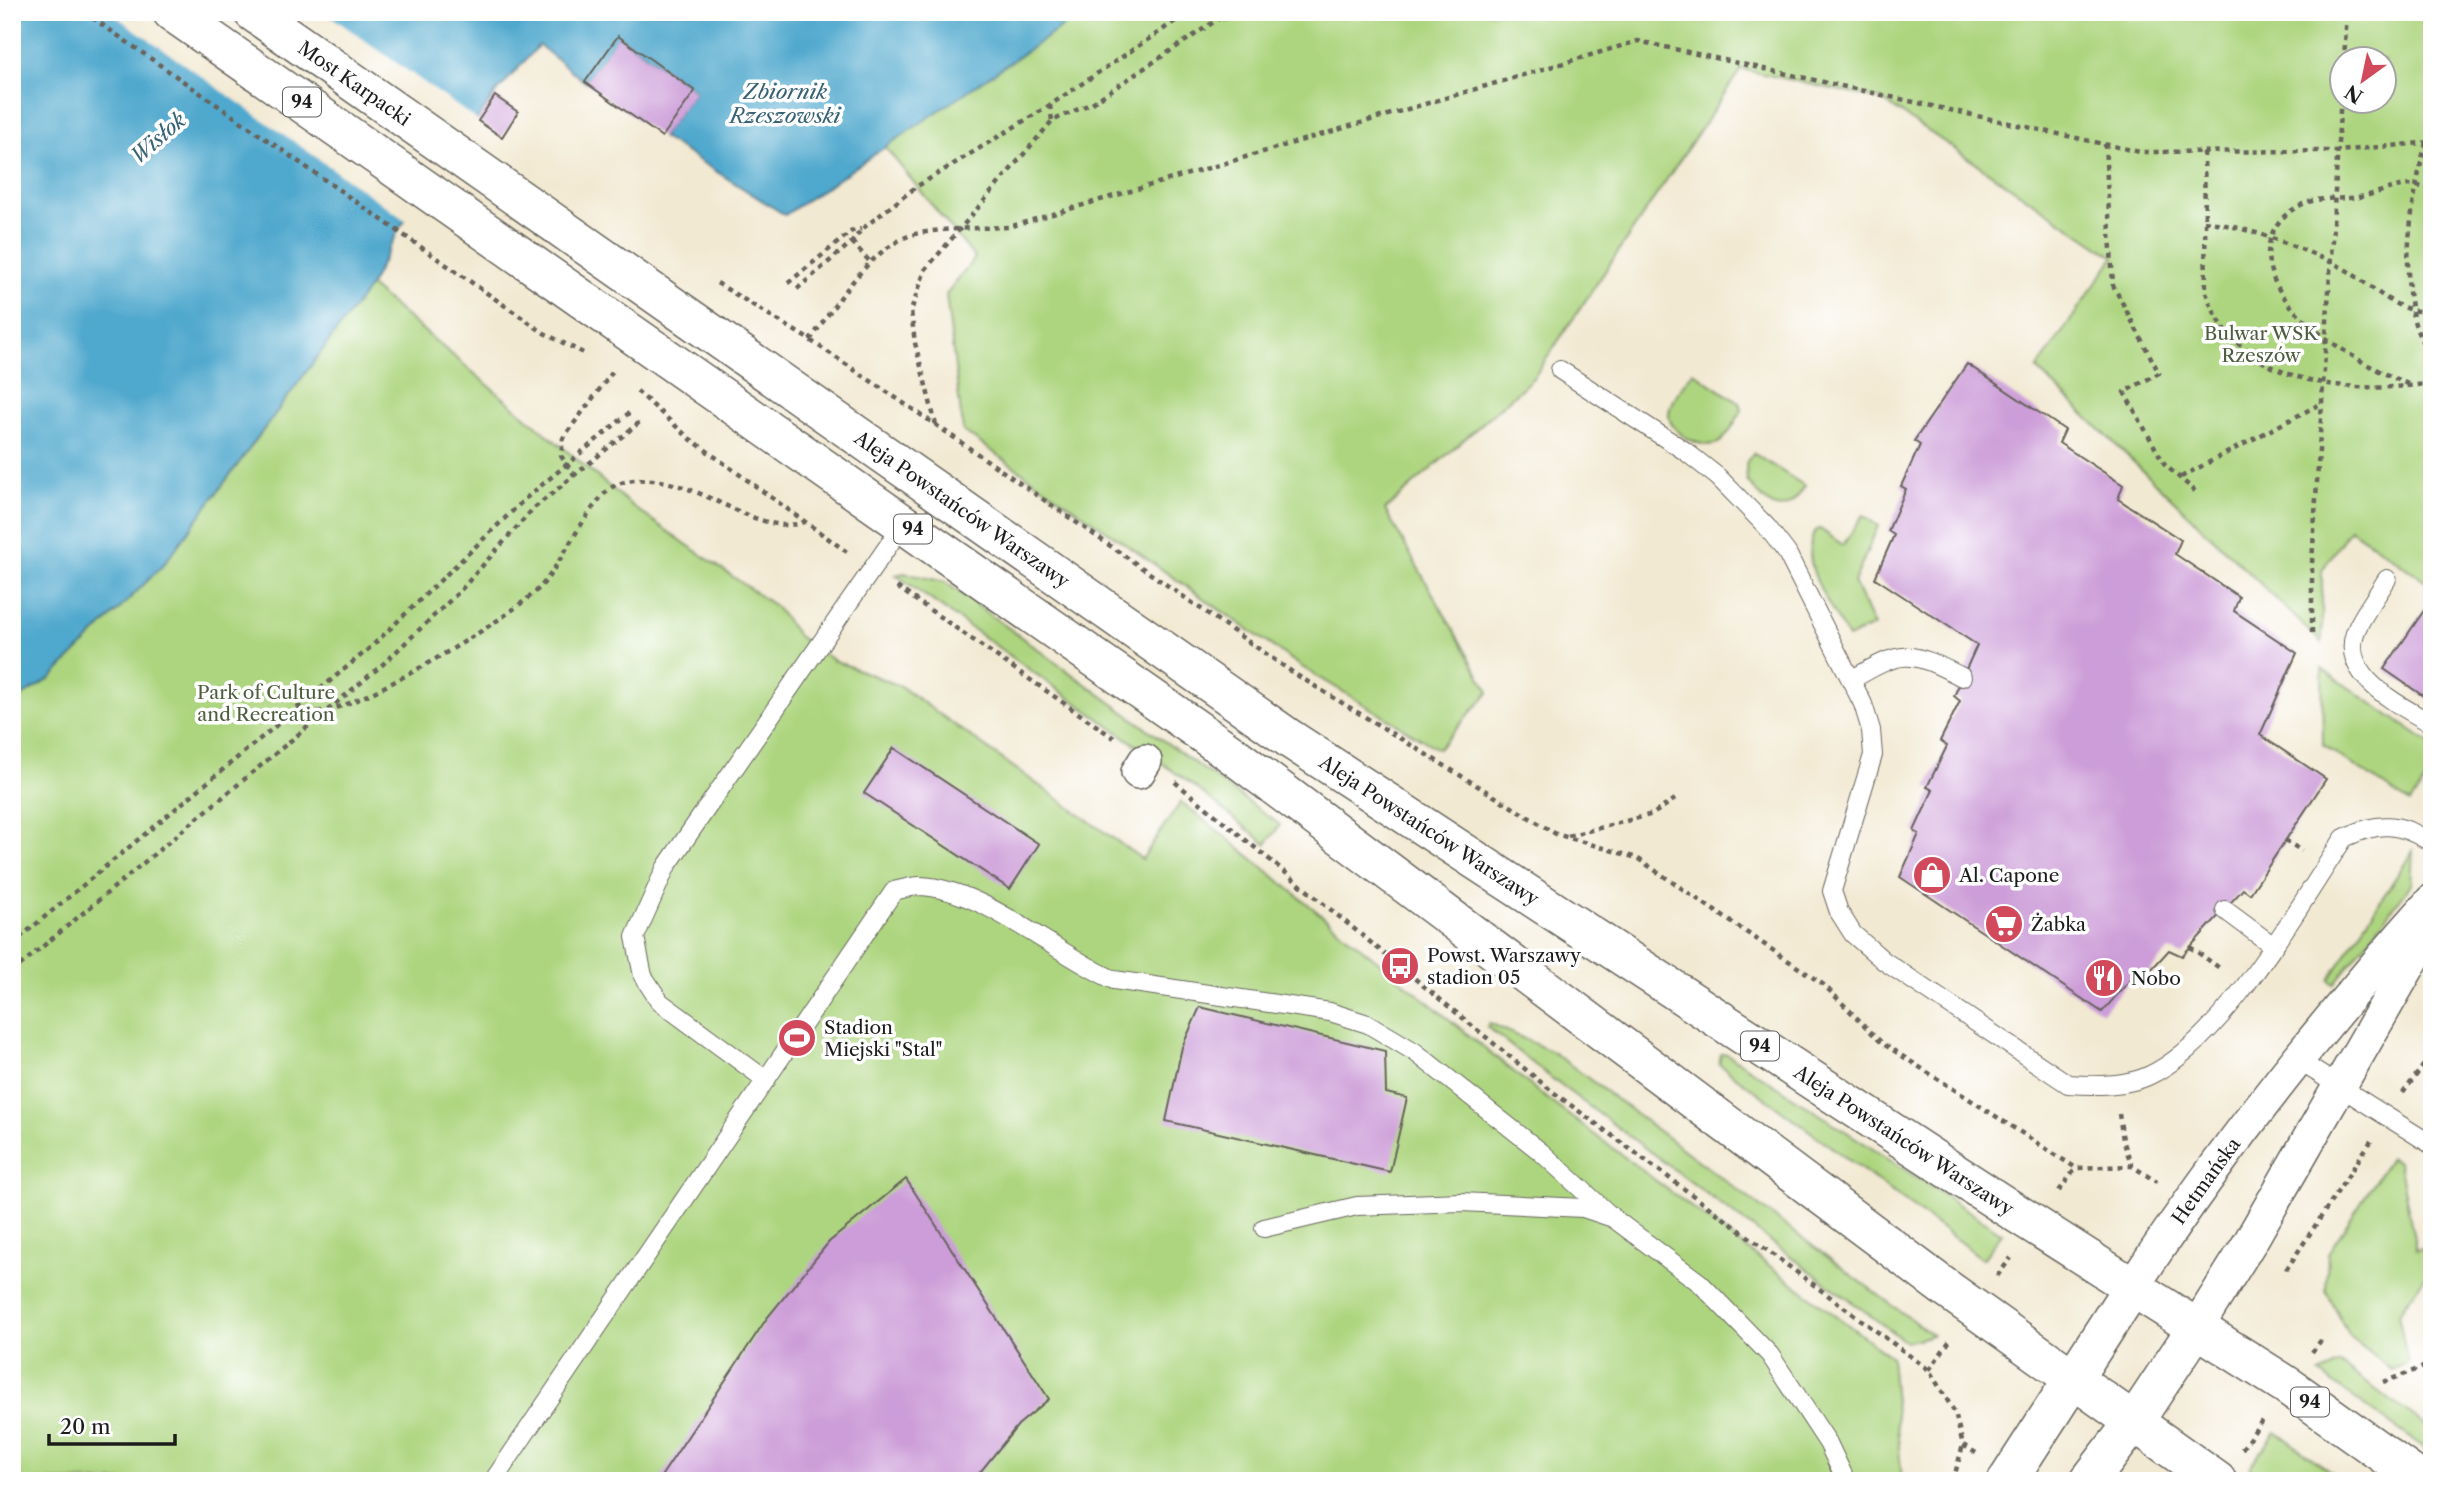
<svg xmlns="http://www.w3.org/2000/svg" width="2444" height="1493" font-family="'Libre Caslon Text',serif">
	<rect width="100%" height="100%" fill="#fff"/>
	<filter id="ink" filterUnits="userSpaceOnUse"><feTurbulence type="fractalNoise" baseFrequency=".0143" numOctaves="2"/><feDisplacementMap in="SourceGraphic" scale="14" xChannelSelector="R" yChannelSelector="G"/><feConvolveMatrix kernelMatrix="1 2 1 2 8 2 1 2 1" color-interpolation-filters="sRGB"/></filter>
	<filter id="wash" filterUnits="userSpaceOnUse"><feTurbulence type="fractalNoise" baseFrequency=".00686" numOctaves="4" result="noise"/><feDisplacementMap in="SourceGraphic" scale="28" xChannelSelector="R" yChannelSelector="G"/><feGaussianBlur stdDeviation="1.57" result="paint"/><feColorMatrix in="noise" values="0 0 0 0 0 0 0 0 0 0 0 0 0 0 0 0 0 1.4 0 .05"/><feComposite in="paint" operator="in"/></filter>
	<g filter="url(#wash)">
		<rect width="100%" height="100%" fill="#f2e9d2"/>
		<g fill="#add57f" stroke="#64784e" stroke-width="2" fill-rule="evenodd">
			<path d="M1084,12H2432V585L2350,529L2322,570V643L2037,369L2114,257L1882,100L1741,69L1534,377L1385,510L1489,692L1438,749L1302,667L963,431L946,295L975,258L885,147ZM2342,60H2384V102H2342Z"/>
			<polygon points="370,286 636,509 776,607 798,636 833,660 900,686 1142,859 1181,802 1217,830 1547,1099 1891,1357 1902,1481 12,1481 12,702 51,678 164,564"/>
			<path d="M1693,372L1739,403L1742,410C1736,420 1729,435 1720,442C1704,452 1669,433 1669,415C1669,400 1685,384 1693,372Z"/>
			<path d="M1753,453L1805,486C1782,523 1770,507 1747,481L1746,463Z"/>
			<path d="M1863,515L1878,526L1854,582L1874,626L1848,638C1833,608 1797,565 1815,531L1820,529L1843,545Z"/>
			<polygon points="904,573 945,582 1280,825 1266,844 1194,786 896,575"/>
			<polygon points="2322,669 2432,745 2432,772 2410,803 2323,745"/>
			<polygon points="2413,851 2411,885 2334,984 2329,980"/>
			<polygon points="1489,1023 1553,1052 1932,1335 1906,1342 1559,1084 1487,1027"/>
			<polygon points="1721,1054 1727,1054 2002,1233 1983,1259 1719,1064"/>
			<polygon points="2390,1158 2399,1162 2416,1249 2432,1246 2432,1268 2398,1314 2408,1363 2392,1370 2349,1336 2326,1290 2328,1253"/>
			<polygon points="2340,1364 2432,1430 2432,1453 2320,1374"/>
			<polygon points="2276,1432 2344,1481 2267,1481 2249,1468"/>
		</g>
		<polygon fill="#50a8cd" stroke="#366274" stroke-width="2" points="12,12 1084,12 785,215 662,137 695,91 619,36 585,82 539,45 495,94 399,229 370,286 164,564 51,678 12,702"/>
		<polygon fill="#f2e9d2" points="110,12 325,12 478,121 408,222"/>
		<g id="blocks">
			<g fill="#cc9dd8">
				<polygon points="618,36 695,91 662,137 585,82"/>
				<polygon points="495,96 518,112 502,137 478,121"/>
				<polygon points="1967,364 2065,430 2059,443 2123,485 2118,499 2181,540 2175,554 2239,597 2234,611 2297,653 2260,735 2326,779 2250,894 2243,889 2182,956 2169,950 2139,983 2132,978 2102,1012 1900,877 1919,834 1914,831 1933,790 1927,787 1947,746 1940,741 1960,701 1954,696 1977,645 1875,578 1894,535 1888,531 1906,489 1901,486 1920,445 1914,441"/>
				<polygon points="2427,606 2432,609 2432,702 2384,669"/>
				<polygon points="894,748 1039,844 1010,889 864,793"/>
				<polygon points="1200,1007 1385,1051 1386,1093 1407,1098 1390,1172 1166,1121 1182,1047"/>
				<polygon points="906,1179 1049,1399 1018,1425 973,1481 658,1481 767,1318 829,1242"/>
			</g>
		</g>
	</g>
	<g filter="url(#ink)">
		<use href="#blocks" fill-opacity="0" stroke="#67645c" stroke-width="2"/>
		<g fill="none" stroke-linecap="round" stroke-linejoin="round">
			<defs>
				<g id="lane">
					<path d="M1560,370L1685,451L1718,477L1767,527L1787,553L1863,704L1871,730L1873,755L1832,891L1839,912L1853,934L1884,961L2068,1084C2092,1086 2125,1086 2148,1076C2223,1042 2298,907 2344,838C2379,821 2399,822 2432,843"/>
					<path d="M2387,579C2378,594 2366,610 2358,626C2334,674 2398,704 2432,724"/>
					<path d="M1851,680C1903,649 1909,650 1962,677"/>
					<polyline points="2225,910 2272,945"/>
					<polyline points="2299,1061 2432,1145"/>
					<polyline points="766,1080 660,1002 643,976 635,937 666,867 904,523"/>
					<polyline points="1264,1228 1357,1206 1461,1202 1583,1208 1613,1218 1700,1283 1770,1355 1828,1443 1846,1481"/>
					<path d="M493,1481L894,891C902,889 912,886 920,886C982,888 1056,954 1114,980L1330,1012L1368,1024L1415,1052L1541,1152L1613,1218"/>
				</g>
				<g id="street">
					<polyline points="1138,772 1145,761"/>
					<path id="s1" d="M2133,1286C2221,1151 2324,1022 2432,901"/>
					<polyline points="2197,1327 2250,1242 2432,925"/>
				</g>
				<g id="secondary">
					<polyline points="2007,1481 2133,1286"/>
					<polyline points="2089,1481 2134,1422 2197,1327"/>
				</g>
				<g id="primary">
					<polyline points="172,12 1229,752 1944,1287 2217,1481"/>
					<path id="s2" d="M253,12L1290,739L2005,1206L2288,1386L2421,1481"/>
				</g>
			</defs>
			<use href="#lane" stroke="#67645c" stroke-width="20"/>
			<use href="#street" stroke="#67645c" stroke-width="36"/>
			<use href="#secondary" stroke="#67645c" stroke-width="41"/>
			<use href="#primary" stroke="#67645c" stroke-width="41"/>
			<g stroke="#67645c" stroke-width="4.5" stroke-dasharray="5 5" stroke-linecap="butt">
				<polyline points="84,12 544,333 583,353"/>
				<polyline points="121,12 131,20"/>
				<polyline points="1222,19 1252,12"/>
				<polyline points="2344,60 2347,12"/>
				<polyline points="1050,105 1052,121"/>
				<path d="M2426,143C2412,194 2391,313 2432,355"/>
				<polyline points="2105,144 2113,285 2159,373 2124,392 2165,465 2195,491"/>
				<path d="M2204,152L2206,292C2236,385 2349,396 2432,383"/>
				<path d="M2204,221C2251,228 2294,245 2337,265C2369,280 2394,316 2432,311"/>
				<polyline points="852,242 871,263"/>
				<polyline points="717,283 810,340 936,425 1295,674 1556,834 1637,858 1824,985 1882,1043 2076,1168 2132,1166 2157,1182"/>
				<polyline points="788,283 852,231 861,229"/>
				<polyline points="797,289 852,242 862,229 916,187 1050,105 1189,12"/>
				<path d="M810,340C836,305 864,256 906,237C926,228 984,228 1009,227L1638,41L2140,152L2338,151L2432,142"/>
				<path d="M2408,384C2358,364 2253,304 2270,240C2274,224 2286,212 2301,205C2319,196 2340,200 2359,197C2389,192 2400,178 2432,190"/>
				<polyline points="637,391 689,438 847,552"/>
				<polyline points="936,425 915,343 911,311 925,270 1052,121 1092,103 1229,12"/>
				<polyline points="575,476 561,456 563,438 614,370"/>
				<polyline points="2181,477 2322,403"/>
				<polyline points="897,587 1114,738"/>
				<polyline points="2312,633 2312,563 2342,79"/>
				<path d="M297,711C307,711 319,712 328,710C369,702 515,616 542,585C562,563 593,493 618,484C684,460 753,541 804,522"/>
				<polyline points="1175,782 1553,1092 1929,1370 1955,1413 1963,1445 1976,1453"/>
				<polyline points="1568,836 1653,814 1675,799"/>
				<polyline points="2285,840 2302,851"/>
				<polyline points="12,944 371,647 526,498 629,413"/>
				<polyline points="2190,947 2221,969"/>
				<polyline points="12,972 382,665 459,592 533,509 641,421"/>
				<polyline points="2403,1093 2432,1054"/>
				<polyline points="2119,1114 2123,1140 2132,1166"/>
				<polyline points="2059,1191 2076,1168"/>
				<polyline points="2286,1270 2371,1141"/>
				<polyline points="1997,1276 2011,1258"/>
				<polyline points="2312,1352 2322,1339"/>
				<polyline points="1929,1370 1951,1339"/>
				<polyline points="2383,1382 2432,1364"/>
				<polyline points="2242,1449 2263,1419"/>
				<polyline points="1953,1481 1963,1445"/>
			</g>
			<use href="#lane" stroke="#fff" stroke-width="18"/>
			<use href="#street" stroke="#fff" stroke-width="33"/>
			<use href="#secondary" stroke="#fff" stroke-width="38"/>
			<use href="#primary" stroke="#fff" stroke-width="38"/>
		</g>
	</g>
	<defs>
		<symbol id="shop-disc" viewBox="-11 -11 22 22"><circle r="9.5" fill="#d1495b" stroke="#fff"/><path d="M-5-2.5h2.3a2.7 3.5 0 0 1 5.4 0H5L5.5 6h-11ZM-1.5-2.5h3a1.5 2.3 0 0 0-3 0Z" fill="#fff"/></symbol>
		<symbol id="supermarket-disc" viewBox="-11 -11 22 22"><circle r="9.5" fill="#d1495b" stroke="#fff"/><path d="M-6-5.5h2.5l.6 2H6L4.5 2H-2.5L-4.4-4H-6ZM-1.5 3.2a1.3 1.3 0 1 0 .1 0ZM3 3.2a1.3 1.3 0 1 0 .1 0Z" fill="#fff"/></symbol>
		<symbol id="bus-disc" viewBox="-11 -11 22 22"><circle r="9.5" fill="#d1495b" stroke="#fff"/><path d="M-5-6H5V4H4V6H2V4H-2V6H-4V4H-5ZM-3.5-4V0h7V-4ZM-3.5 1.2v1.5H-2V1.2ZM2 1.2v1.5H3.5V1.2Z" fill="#fff"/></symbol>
		<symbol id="restaurant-disc" viewBox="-11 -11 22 22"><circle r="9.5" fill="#d1495b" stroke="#fff"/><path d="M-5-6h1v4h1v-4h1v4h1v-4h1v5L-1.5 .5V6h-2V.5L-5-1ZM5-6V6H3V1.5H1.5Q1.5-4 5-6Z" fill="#fff"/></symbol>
		<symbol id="stadium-disc" viewBox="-11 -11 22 22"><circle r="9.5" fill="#d1495b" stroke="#fff"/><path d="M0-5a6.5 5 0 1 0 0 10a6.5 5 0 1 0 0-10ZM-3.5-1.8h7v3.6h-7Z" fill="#fff"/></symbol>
	</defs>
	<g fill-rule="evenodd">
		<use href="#shop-disc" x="1910" y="853" width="44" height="44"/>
		<use href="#supermarket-disc" x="1982" y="902" width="44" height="44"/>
		<use href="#bus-disc" x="1378" y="944" width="44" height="44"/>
		<use href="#restaurant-disc" x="2082" y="956" width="44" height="44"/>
		<use href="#stadium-disc" x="775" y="1016" width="44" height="44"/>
	</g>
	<g text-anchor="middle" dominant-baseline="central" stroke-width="7" stroke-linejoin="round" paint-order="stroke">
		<g fill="#fff" stroke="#606060" stroke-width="2">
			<rect x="283" y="87.5" width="38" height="29" rx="5"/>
			<rect x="894" y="514.5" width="38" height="29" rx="5"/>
			<rect x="1741" y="1031.5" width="38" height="29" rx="5"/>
			<rect x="2291" y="1387.5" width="38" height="29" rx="5"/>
		</g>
		<g font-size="18" font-weight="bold" fill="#1c1c1c">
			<text x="302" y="102">94</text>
			<text x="913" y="529">94</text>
			<text x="1760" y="1046">94</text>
			<text x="2310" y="1402">94</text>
		</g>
		<g font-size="19" fill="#1c1c1c" stroke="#fff">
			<text stroke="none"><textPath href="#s2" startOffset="124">Most Karpacki</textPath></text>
			<text stroke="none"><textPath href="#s2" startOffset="866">Aleja Powstańców Warszawy</textPath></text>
			<text stroke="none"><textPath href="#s2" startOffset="1433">Aleja Powstańców Warszawy</textPath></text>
			<text stroke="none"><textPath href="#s2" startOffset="2000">Aleja Powstańców Warszawy</textPath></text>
			<text stroke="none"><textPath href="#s1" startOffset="128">Hetmańska</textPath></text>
		</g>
		<g font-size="19" fill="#4f5d3f" stroke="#fff">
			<text x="2261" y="333">Bulwar WSK<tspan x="2261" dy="22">Rzeszów</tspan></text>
			<text x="266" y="692">Park of Culture<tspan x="266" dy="22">and Recreation</tspan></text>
		</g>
		<g font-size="19" fill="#1c1c1c" stroke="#fff" text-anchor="start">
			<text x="1959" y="875">Al. Capone</text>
			<text x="2031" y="924">Żabka</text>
			<text x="1427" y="955">Powst. Warszawy<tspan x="1427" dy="22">stadion 05</tspan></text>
			<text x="2131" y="978">Nobo</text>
			<text x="824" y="1027">Stadion<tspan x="824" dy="22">Miejski "Stal"</tspan></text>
		</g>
		<g font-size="21" font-style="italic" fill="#366274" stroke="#fff">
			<text x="785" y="91">Zbiornik<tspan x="785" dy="24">Rzeszowski</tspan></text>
			<text transform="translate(158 138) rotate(-41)">Wisłok</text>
		</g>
	</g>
	<rect width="2444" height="1493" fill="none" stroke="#fff" stroke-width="42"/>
	<g transform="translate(2363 80) rotate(213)"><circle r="33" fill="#ffffff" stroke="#a4a4a4" stroke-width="2"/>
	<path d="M0-5L12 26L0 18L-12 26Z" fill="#d1495b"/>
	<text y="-10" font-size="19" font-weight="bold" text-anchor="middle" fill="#1c1c1c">N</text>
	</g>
	<path d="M49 1434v10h126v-10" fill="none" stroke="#1c1c1c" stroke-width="3.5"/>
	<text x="60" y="1434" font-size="21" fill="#1c1c1c" stroke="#ffffff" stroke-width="5" paint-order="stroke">20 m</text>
</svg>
